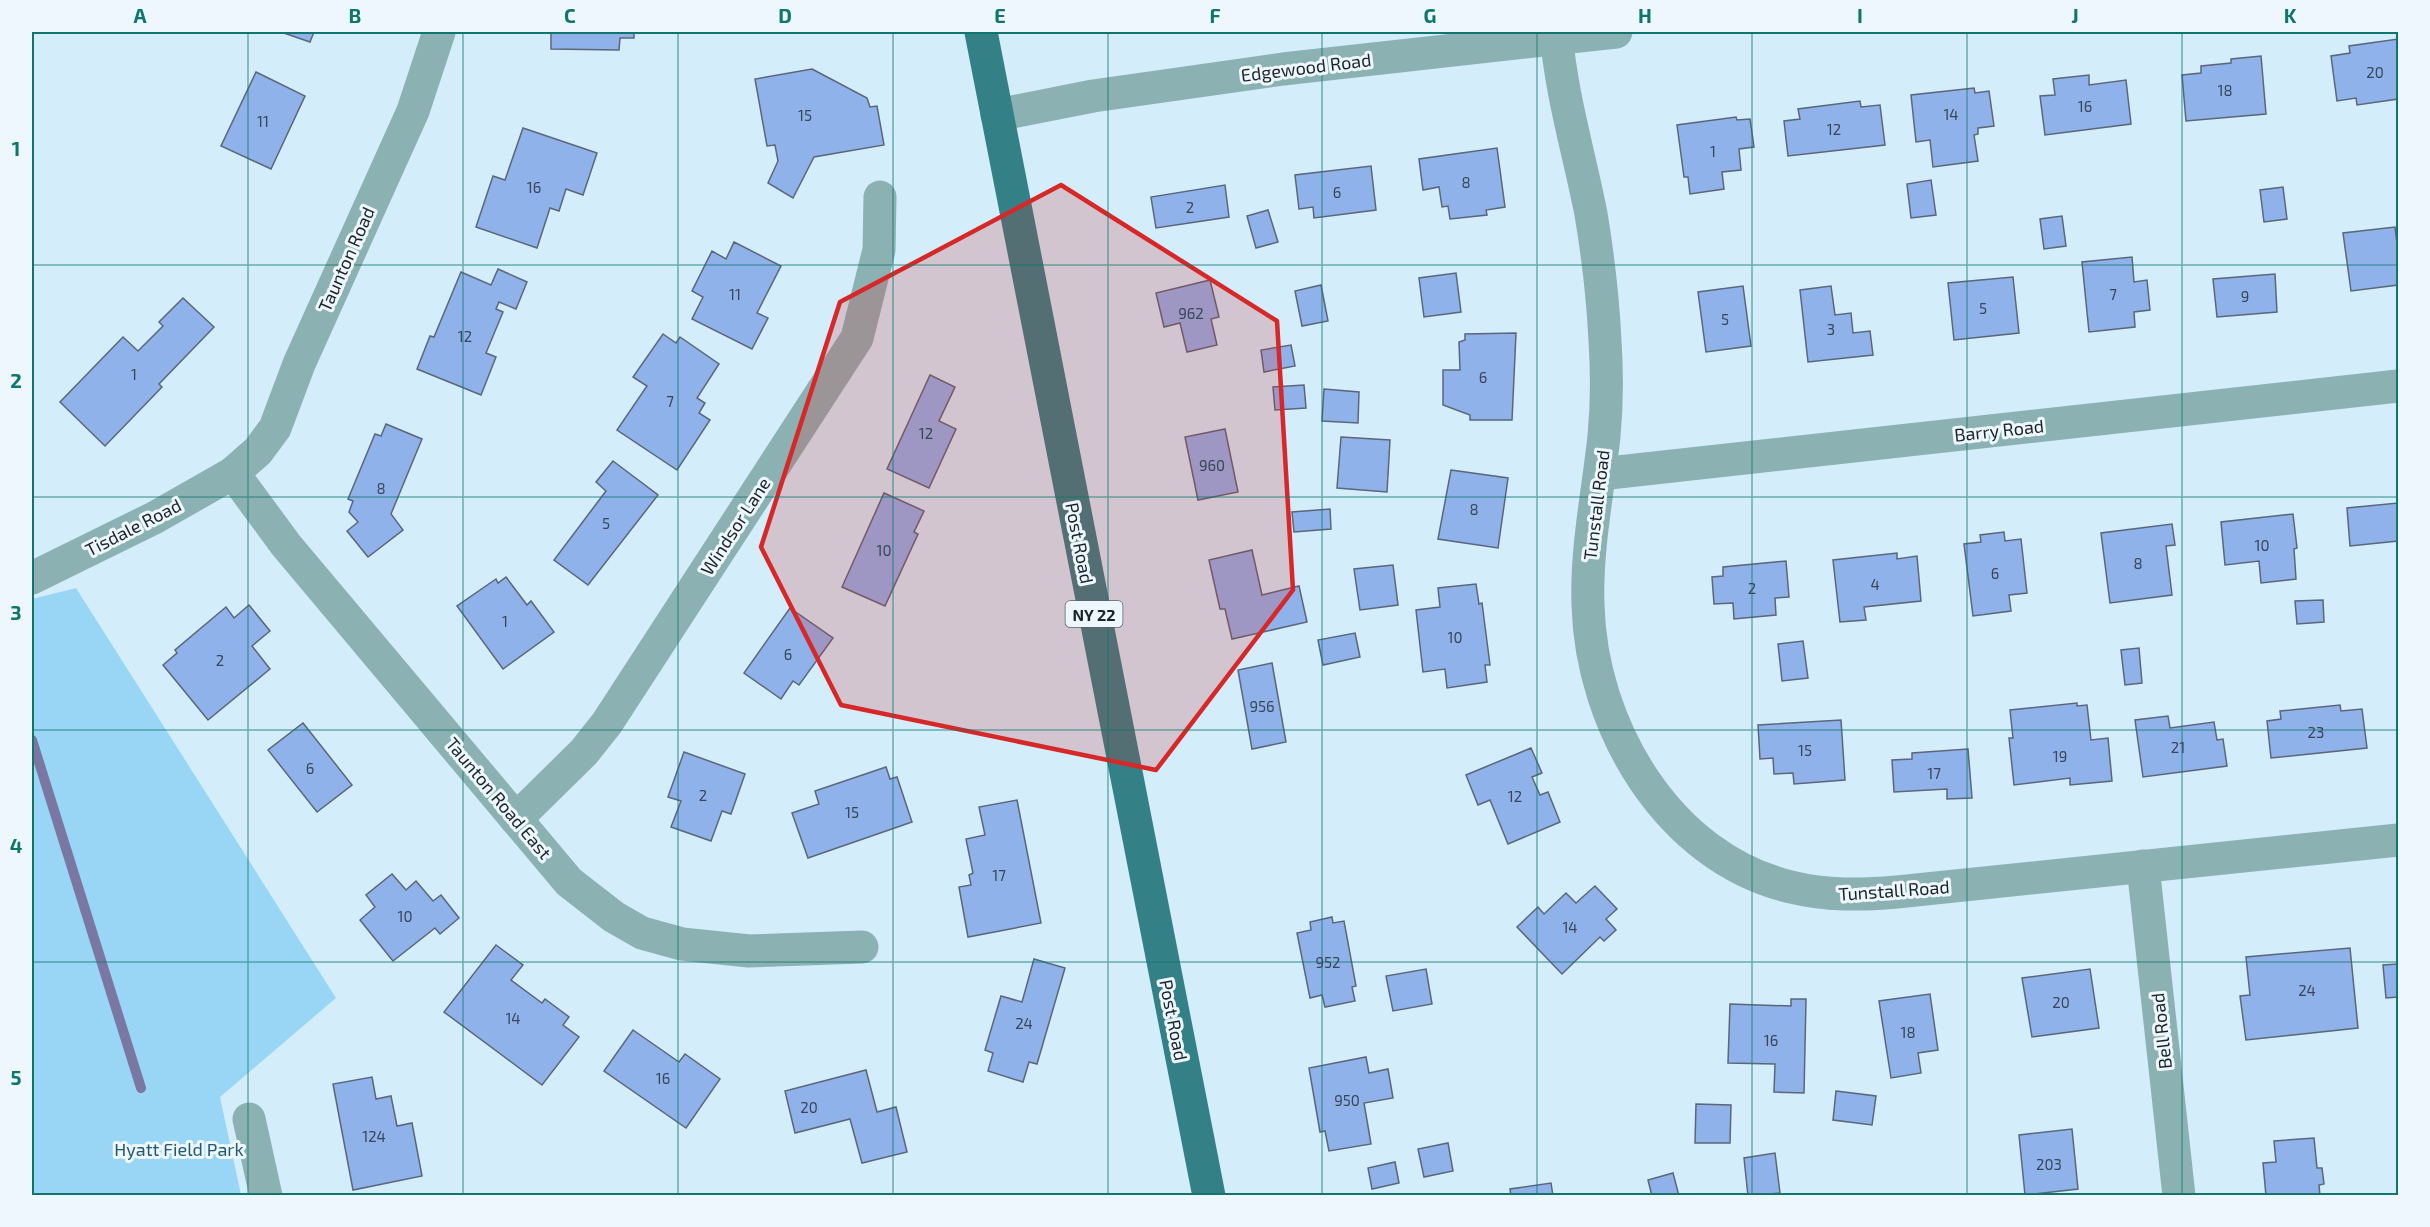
<svg xmlns="http://www.w3.org/2000/svg" width="2430" height="1227" font-family="'Exo 2',sans-serif">
	<rect width="100%" height="100%" fill="#d3edfa"/>
	<polygon fill="#99d6f5" points="76,588 336,998 220,1097 241,1195 32,1195 32,599"/>
	<g fill="none" stroke-linecap="round" stroke-linejoin="round">
		<polyline stroke="#7a77a3" stroke-width="10" points="32,740 141,1088"/>
	</g>
	<g fill="#90b2ea" stroke="#5b6679" stroke-width="1.5">
		<polygon points="281,32 314,32 310,42"/>
		<polygon points="551,32 634,32 634,38 620,38 619,50 551,49"/>
		<polygon points="2398,39 2398,99 2357,105 2356,98 2337,101 2331,56 2350,53 2349,46"/>
		<polygon points="2261,56 2266,114 2186,121 2182,75 2201,73 2201,66 2231,63 2231,59"/>
		<polygon points="812,69 867,98 870,107 877,106 884,145 814,157 793,198 768,183 778,161 775,145 767,146 755,79"/>
		<polygon points="256,72 305,96 271,169 221,146"/>
		<polygon points="2089,75 2089,85 2126,80 2131,124 2045,135 2040,96 2055,95 2053,79"/>
		<polygon points="1974,88 1975,93 1989,91 1994,126 1978,128 1978,134 1974,135 1978,161 1933,167 1930,140 1916,142 1911,95"/>
		<polygon points="1860,101 1861,107 1880,105 1885,145 1788,156 1784,121 1800,119 1798,109"/>
		<polygon points="1736,117 1737,120 1750,119 1754,147 1739,149 1741,170 1722,172 1724,189 1690,194 1688,177 1684,177 1677,125"/>
		<polygon points="523,128 597,153 583,195 566,189 559,211 550,208 537,248 476,227 493,176 505,180"/>
		<polygon points="1497,148 1505,207 1486,210 1487,215 1450,219 1448,206 1442,207 1439,187 1423,190 1419,159"/>
		<polygon points="1371,166 1376,210 1314,218 1313,207 1299,209 1295,175"/>
		<polygon points="1931,180 1936,215 1911,218 1907,184"/>
		<polygon points="1225,185 1229,217 1156,228 1151,197"/>
		<polygon points="2283,187 2287,219 2264,222 2260,190"/>
		<polygon points="1268,210 1278,242 1256,248 1247,216"/>
		<polygon points="2062,216 2066,246 2044,249 2040,219"/>
		<polygon points="2395,227 2397,243 2398,243 2398,285 2351,291 2343,233"/>
		<polygon points="734,242 781,266 757,313 768,318 752,349 692,319 703,297 692,291 712,251 726,259"/>
		<polygon points="2132,257 2134,282 2147,280 2150,310 2134,312 2135,327 2089,332 2082,262"/>
		<polygon points="498,269 527,282 516,309 499,302 496,309 503,312 486,353 496,357 481,395 417,369 430,336 434,337 461,272 491,285"/>
		<polygon points="1456,273 1461,312 1424,317 1419,278"/>
		<polygon points="2275,274 2277,312 2217,317 2213,279"/>
		<polygon points="2013,277 2019,333 1954,340 1948,283"/>
		<polygon points="1210,280 1219,317 1211,319 1217,345 1187,352 1180,323 1164,327 1156,293"/>
		<polygon points="1321,285 1328,321 1302,326 1295,291"/>
		<polygon points="1743,286 1751,346 1706,352 1698,292"/>
		<polygon points="1831,286 1835,315 1851,313 1853,333 1870,331 1873,355 1808,362 1800,290"/>
		<polygon points="183,298 214,327 159,384 162,387 105,446 60,402 123,337 138,351 163,326 159,322"/>
		<polygon points="1516,333 1512,420 1470,420 1470,415 1443,405 1443,370 1460,370 1459,342 1465,340 1465,334"/>
		<polygon points="663,334 676,343 680,337 719,364 697,398 705,403 699,413 710,420 677,470 617,430 647,386 633,377"/>
		<polygon points="1291,345 1295,366 1264,372 1261,350"/>
		<polygon points="930,375 955,387 939,421 956,429 929,488 887,469"/>
		<polygon points="1304,385 1306,408 1275,410 1273,387"/>
		<polygon points="1324,389 1359,392 1358,423 1322,421"/>
		<polygon points="386,424 422,439 391,514 403,530 368,557 347,531 358,522 349,512 353,501 348,499 375,434 381,436"/>
		<polygon points="1225,429 1238,492 1198,500 1185,437"/>
		<polygon points="1341,437 1390,440 1387,492 1337,488"/>
		<polygon points="613,461 658,495 588,585 554,560 606,491 596,482"/>
		<polygon points="1451,470 1508,478 1498,548 1438,539"/>
		<polygon points="884,493 924,511 914,532 918,534 885,606 842,587"/>
		<polygon points="2398,503 2398,541 2350,546 2347,508"/>
		<polygon points="1330,509 1331,529 1294,532 1292,512"/>
		<polygon points="2293,514 2297,548 2294,549 2296,579 2261,583 2259,561 2225,565 2221,522"/>
		<polygon points="2172,524 2175,545 2166,546 2172,595 2110,603 2101,533"/>
		<polygon points="2004,532 2005,541 2021,539 2027,593 2009,595 2011,611 1973,616 1964,544 1981,542 1980,535"/>
		<polygon points="1252,550 1262,595 1299,586 1307,622 1232,639 1225,609 1220,609 1209,560"/>
		<polygon points="1897,553 1897,559 1917,556 1921,601 1864,607 1866,620 1840,622 1833,560"/>
		<polygon points="1786,561 1789,597 1775,598 1776,615 1734,619 1733,603 1714,604 1712,577 1723,576 1723,567"/>
		<polygon points="1393,565 1398,605 1360,610 1354,569"/>
		<polygon points="506,577 527,605 531,601 554,632 503,669 457,606 496,579 498,583"/>
		<polygon points="1476,584 1479,604 1482,603 1490,665 1485,665 1487,682 1447,688 1445,669 1423,672 1416,610 1440,607 1438,588"/>
		<polygon points="2323,600 2324,622 2297,624 2295,601"/>
		<polygon points="249,605 270,631 252,646 270,669 208,720 163,665 177,653 175,650 226,607 234,618"/>
		<polygon points="790,608 833,638 799,685 793,681 781,699 744,673"/>
		<polygon points="1355,633 1360,657 1323,665 1318,640"/>
		<polygon points="1803,641 1808,678 1782,681 1778,644"/>
		<polygon points="2139,648 2142,683 2125,685 2121,650"/>
		<polygon points="1272,663 1286,742 1252,749 1238,670"/>
		<polygon points="2077,703 2077,706 2087,705 2091,740 2108,738 2112,781 2070,785 2070,778 2014,785 2009,738 2013,738 2010,710"/>
		<polygon points="2340,705 2341,711 2362,709 2367,748 2271,758 2267,721 2281,719 2280,711"/>
		<polygon points="2168,716 2170,728 2214,722 2217,740 2223,739 2227,766 2143,777 2135,720"/>
		<polygon points="1841,720 1845,780 1794,784 1793,773 1774,774 1773,758 1760,759 1758,725"/>
		<polygon points="303,723 352,785 317,812 268,750"/>
		<polygon points="1531,748 1542,773 1532,777 1540,795 1548,792 1560,822 1508,844 1490,800 1478,805 1466,775"/>
		<polygon points="1968,749 1972,798 1947,799 1947,789 1894,792 1892,760 1912,759 1912,753"/>
		<polygon points="684,752 745,774 731,814 722,811 711,841 671,827 681,801 668,797"/>
		<polygon points="886,767 890,779 897,777 912,822 808,858 792,813 819,804 815,791"/>
		<polygon points="1017,800 1041,923 968,937 959,887 971,885 969,875 973,873 966,839 985,835 979,807"/>
		<polygon points="392,874 406,890 416,881 433,901 441,895 459,918 440,934 435,928 393,961 360,920 375,907 366,895"/>
		<polygon points="1595,886 1617,909 1606,919 1616,930 1604,941 1600,937 1562,974 1517,927 1538,907 1544,914 1566,893 1576,903"/>
		<polygon points="1332,917 1333,923 1344,921 1356,986 1352,987 1355,1001 1325,1007 1322,995 1310,998 1297,933 1311,930 1310,922"/>
		<polygon points="496,945 523,965 511,980 542,1003 545,999 569,1017 563,1025 579,1037 542,1085 444,1012"/>
		<polygon points="2350,948 2358,1028 2246,1040 2240,996 2250,995 2246,957"/>
		<polygon points="1034,959 1065,968 1037,1064 1029,1062 1023,1082 988,1071 993,1053 985,1050 1001,996 1022,1002"/>
		<polygon points="2398,964 2398,997 2386,998 2383,965"/>
		<polygon points="1426,969 1432,1004 1393,1011 1386,976"/>
		<polygon points="2090,969 2099,1028 2032,1037 2022,978"/>
		<polygon points="1930,994 1938,1050 1918,1053 1921,1073 1891,1078 1879,1001"/>
		<polygon points="1791,999 1806,999 1804,1093 1774,1092 1775,1064 1728,1063 1730,1004 1791,1006"/>
		<polygon points="633,1030 679,1062 685,1054 720,1079 686,1128 604,1071"/>
		<polygon points="1366,1057 1369,1073 1388,1069 1393,1098 1364,1103 1371,1144 1329,1151 1325,1131 1320,1132 1309,1068"/>
		<polygon points="866,1070 877,1112 896,1107 907,1152 862,1163 850,1119 795,1133 785,1091"/>
		<polygon points="372,1077 376,1099 391,1096 397,1126 412,1123 422,1176 353,1190 333,1084"/>
		<polygon points="1836,1091 1876,1096 1872,1125 1833,1120"/>
		<polygon points="1696,1104 1731,1105 1730,1143 1695,1143"/>
		<polygon points="2072,1129 2078,1189 2025,1195 2019,1135"/>
		<polygon points="2314,1138 2317,1168 2322,1168 2324,1184 2319,1185 2320,1196 2266,1196 2263,1163 2276,1162 2274,1141"/>
		<polygon points="1448,1143 1453,1171 1424,1177 1418,1149"/>
		<polygon points="1775,1153 1780,1193 1748,1196 1744,1158"/>
		<polygon points="1395,1162 1399,1183 1372,1189 1368,1168"/>
		<polygon points="1673,1173 1679,1196 1652,1196 1648,1180"/>
		<polygon points="1551,1183 1553,1196 1511,1196 1510,1189"/>
	</g>
	<g fill="none" stroke-linecap="round" stroke-linejoin="round">
		<g stroke="#8cb1b3" stroke-width="33">
			<path d="M1556,32C1561,94 1579,153 1591,214C1598,256 1603,299 1605,341C1607,372 1607,405 1604,436C1598,493 1586,548 1588,605C1591,726 1668,858 1791,887C1827,896 1861,895 1897,892L2398,840"/>
			<polyline points="997,115 1093,96 1283,69 1616,32"/>
			<polyline points="233,473 286,545 569,882 614,917 642,933 682,944 749,951 862,947"/>
			<polyline points="1600,474 2398,386"/>
			<polyline points="32,578 154,518 233,473 258,451 275,428 299,364 413,111 439,32"/>
			<polyline points="516,819 584,752 607,723 857,338 879,250 880,197"/>
			<polyline points="2143,866 2179,1196"/>
			<polyline points="249,1119 266,1196"/>
		</g>
		<polyline stroke="#338186" stroke-width="33" points="981,32 1209,1196"/>
	</g>
	<path fill="#d62828" fill-opacity="0.2" stroke="#d62828" stroke-width="4.5" stroke-linejoin="round" d="M1061,185L1277,321L1293,590L1156,770L841,705L761,547L840,302Z"/>
	<path fill="none" stroke="#0f766e" stroke-width="1.5" stroke-opacity="0.55" d="M248,32V1196M463,32V1196M678,32V1196M893,32V1196M1108,32V1196M1322,32V1196M1537,32V1196M1752,32V1196M1967,32V1196M2182,32V1196M32,265H2398M32,497H2398M32,730H2398M32,962H2398"/>
	<g text-anchor="middle" dominant-baseline="central" stroke-width="6" stroke-linejoin="round" paint-order="stroke">
		<g font-size="15" fill="#384758">
			<text x="2375" y="72">20</text>
			<text x="2225" y="90">18</text>
			<text x="2085" y="106">16</text>
			<text x="1951" y="114">14</text>
			<text x="805" y="115">15</text>
			<text x="263" y="121">11</text>
			<text x="1834" y="129">12</text>
			<text x="1713" y="151">1</text>
			<text x="1466" y="182">8</text>
			<text x="534" y="187">16</text>
			<text x="1337" y="192">6</text>
			<text x="1190" y="207">2</text>
			<text x="735" y="294">11</text>
			<text x="2113" y="294">7</text>
			<text x="2245" y="296">9</text>
			<text x="1983" y="308">5</text>
			<text x="1191" y="313">962</text>
			<text x="1725" y="319">5</text>
			<text x="1831" y="329">3</text>
			<text x="465" y="336">12</text>
			<text x="134" y="374">1</text>
			<text x="1483" y="377">6</text>
			<text x="670" y="401">7</text>
			<text x="926" y="433">12</text>
			<text x="1212" y="465">960</text>
			<text x="381" y="488">8</text>
			<text x="1474" y="509">8</text>
			<text x="606" y="523">5</text>
			<text x="2262" y="545">10</text>
			<text x="884" y="550">10</text>
			<text x="2138" y="563">8</text>
			<text x="1995" y="573">6</text>
			<text x="1875" y="584">4</text>
			<text x="1752" y="588">2</text>
			<text x="505" y="621">1</text>
			<text x="1455" y="637">10</text>
			<text x="788" y="654">6</text>
			<text x="220" y="660">2</text>
			<text x="1262" y="706">956</text>
			<text x="2316" y="732">23</text>
			<text x="2178" y="747">21</text>
			<text x="1805" y="750">15</text>
			<text x="2060" y="756">19</text>
			<text x="310" y="768">6</text>
			<text x="1934" y="773">17</text>
			<text x="703" y="795">2</text>
			<text x="1515" y="796">12</text>
			<text x="852" y="812">15</text>
			<text x="999" y="875">17</text>
			<text x="405" y="916">10</text>
			<text x="1570" y="927">14</text>
			<text x="1328" y="962">952</text>
			<text x="2307" y="990">24</text>
			<text x="2061" y="1002">20</text>
			<text x="513" y="1018">14</text>
			<text x="1024" y="1023">24</text>
			<text x="1908" y="1032">18</text>
			<text x="1771" y="1040">16</text>
			<text x="663" y="1078">16</text>
			<text x="1347" y="1100">950</text>
			<text x="809" y="1107">20</text>
			<text x="374" y="1136">124</text>
			<text x="2049" y="1164">203</text>
		</g>
		<rect fill="#edf7fd" stroke="#596368" stroke-width="1.5" x="1065.5" y="601" width="57" height="26" rx="4.5"/>
		<g font-size="16" font-weight="bold" fill="#1a2328">
			<text x="1094" y="614">NY 22</text>
		</g>
		<g font-size="18" fill="#1a2328" stroke="#edf7fd">
			<text transform="translate(1306 67) rotate(-7)">Edgewood Road</text>
			<text transform="translate(346 259) rotate(-66)">Taunton Road</text>
			<text transform="translate(1999 430) rotate(-6)">Barry Road</text>
			<text transform="translate(1596 505) rotate(-83)">Tunstall Road</text>
			<text transform="translate(735 526) rotate(-57)">Windsor Lane</text>
			<text transform="translate(133 527) rotate(-27)">Tisdale Road</text>
			<text transform="translate(1080 543) rotate(79)">Post Road</text>
			<text transform="translate(499 798) rotate(50)">Taunton Road East</text>
			<text transform="translate(1894 890) rotate(-4)">Tunstall Road</text>
			<text transform="translate(1174 1020) rotate(79)">Post Road</text>
			<text transform="translate(2161 1031) rotate(-96)">Bell Road</text>
		</g>
		<g font-size="18" fill="#215972" stroke="#edf7fd">
			<text x="179" y="1149">Hyatt Field Park</text>
		</g>
	</g>
	<rect width="2430" height="1227" fill="none" stroke="#edf7fd" stroke-width="66"/>
	<rect x="33" y="33" width="2364" height="1161" fill="none" stroke="#0f766e" stroke-width="2"/>
	<g font-size="20" text-anchor="middle" font-weight="bold" fill="#0f766e">
		<text x="140" y="23">A</text>
		<text x="355" y="23">B</text>
		<text x="570" y="23">C</text>
		<text x="785" y="23">D</text>
		<text x="1000" y="23">E</text>
		<text x="1215" y="23">F</text>
		<text x="1430" y="23">G</text>
		<text x="1645" y="23">H</text>
		<text x="1860" y="23">I</text>
		<text x="2075" y="23">J</text>
		<text x="2290" y="23">K</text>
		<text x="16" y="156">1</text>
		<text x="16" y="388">2</text>
		<text x="16" y="620">3</text>
		<text x="16" y="853">4</text>
		<text x="16" y="1085">5</text>
	</g>
</svg>
